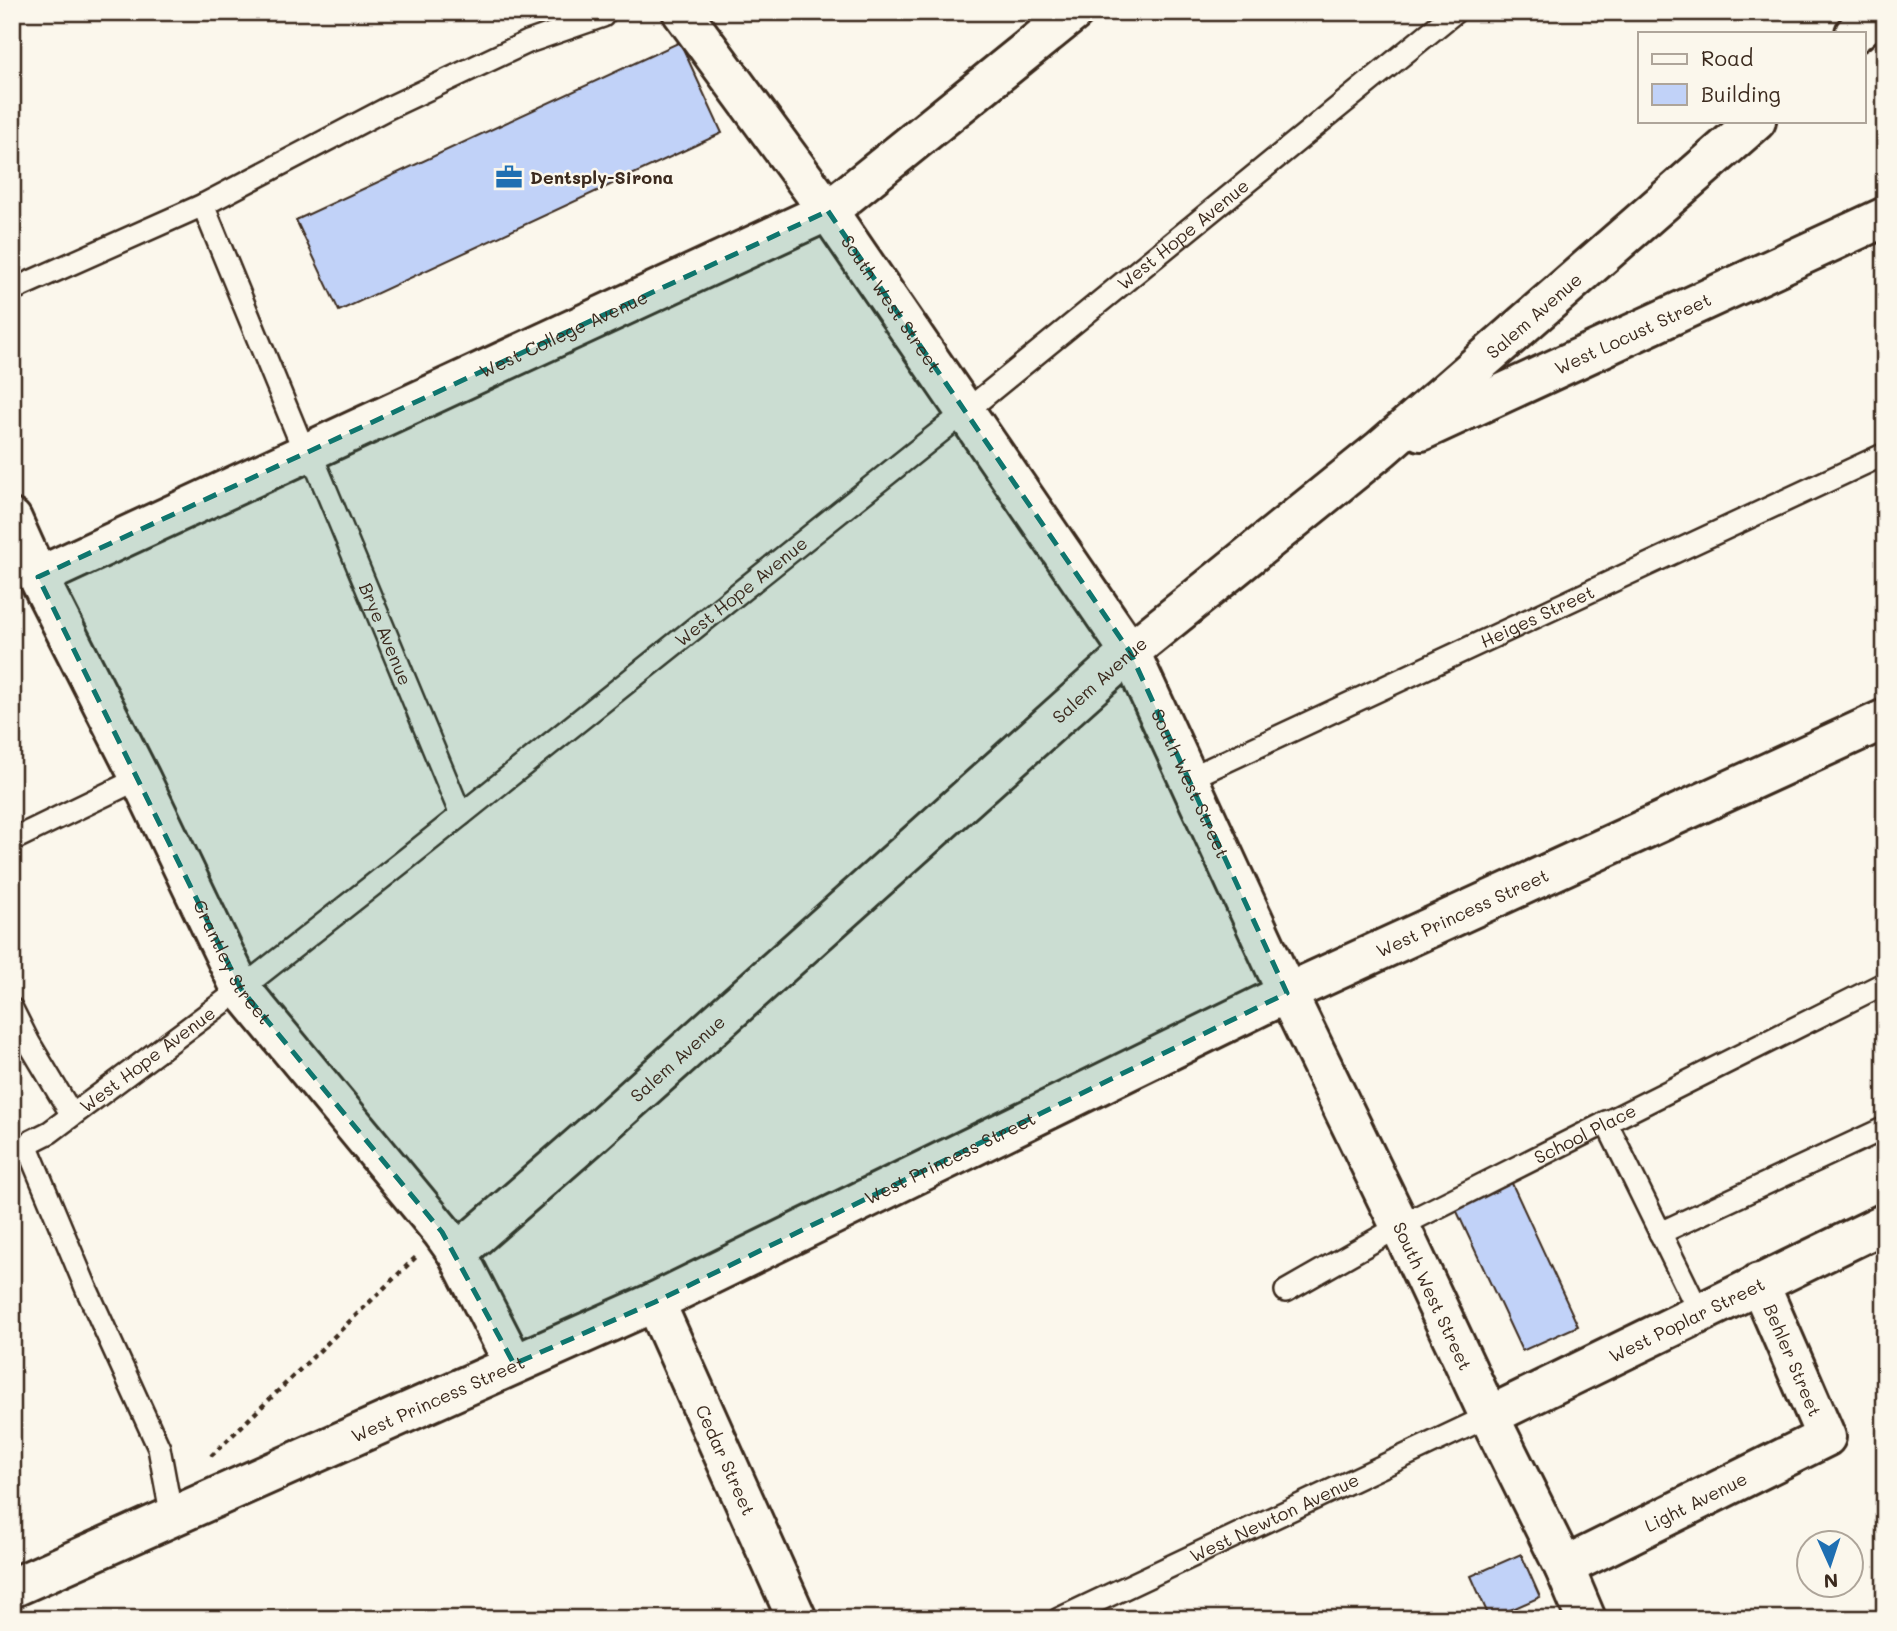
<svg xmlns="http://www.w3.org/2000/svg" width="1897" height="1631" font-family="Mali,sans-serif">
	<rect width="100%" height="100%" fill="#fbf7ec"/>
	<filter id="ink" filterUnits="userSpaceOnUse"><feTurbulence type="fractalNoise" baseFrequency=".0143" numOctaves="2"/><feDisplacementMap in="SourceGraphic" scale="14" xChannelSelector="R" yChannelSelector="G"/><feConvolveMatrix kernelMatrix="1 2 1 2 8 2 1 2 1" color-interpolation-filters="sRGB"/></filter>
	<g filter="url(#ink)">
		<g fill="#c1d2f8" stroke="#3b2a1e" stroke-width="2">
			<polygon points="680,42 722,133 339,311 296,220"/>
			<polygon points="1509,1177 1578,1326 1522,1351 1453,1203"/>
			<polygon points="1521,1554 1540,1597 1490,1619 1471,1576"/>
		</g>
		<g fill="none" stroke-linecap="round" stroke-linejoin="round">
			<defs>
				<g id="lane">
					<polyline points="203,205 388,108 528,42 603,16"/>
					<polyline points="12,290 203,205 305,453"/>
					<path id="s1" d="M310,451L461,815"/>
					<path id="s2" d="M1190,778L1885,454"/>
					<polyline points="12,840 140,778"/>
					<polyline points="12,1009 29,1043 72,1115"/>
					<polyline points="1606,1122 1699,1312"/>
					<polyline points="26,1144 87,1290 159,1448 172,1518"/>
					<path id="s3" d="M12,1151L50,1132L241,989L406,859L965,412L1455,12"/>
					<polyline points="1660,1233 1885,1128"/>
					<path id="s4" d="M1286,1291L1400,1226L1885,983"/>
					<path id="s5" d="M1059,1619L1489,1416"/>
				</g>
				<g id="street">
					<path id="s6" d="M682,12L828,211L1130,652L1287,993L1400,1226L1489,1416L1564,1567L1586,1619"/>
					<polyline points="1855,33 1879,12"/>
					<path id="s7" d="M1421,431L1885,217"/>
					<path id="s8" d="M38,577L828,211L1074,12"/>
					<path id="s9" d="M457,1253L593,1134L1130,652L1381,449L1756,121"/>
					<path id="s10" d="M655,1302L797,1619"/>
					<path id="s11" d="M1489,1416L1885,1223"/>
					<path id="s12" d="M1564,1567L1826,1437L1759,1283"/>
				</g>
				<g id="secondary">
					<path id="s13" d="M12,519L38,577L140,778L241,989L442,1232L457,1253L514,1364"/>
					<path id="s14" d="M12,1588L655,1302L1287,993L1885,719"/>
				</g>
			</defs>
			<use href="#lane" stroke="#3b2a1e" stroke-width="26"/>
			<use href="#street" stroke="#3b2a1e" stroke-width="44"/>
			<use href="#secondary" stroke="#3b2a1e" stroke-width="44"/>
			<polyline stroke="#3b2a1e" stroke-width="4.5" stroke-dasharray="5 5" stroke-linecap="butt" points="211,1456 416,1257"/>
			<use href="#lane" stroke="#fbf7ec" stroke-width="21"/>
			<use href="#street" stroke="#fbf7ec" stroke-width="38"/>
			<use href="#secondary" stroke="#fbf7ec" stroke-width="38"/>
		</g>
	</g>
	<path fill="#0f766e" fill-opacity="0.2" stroke="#0f766e" stroke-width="5" stroke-dasharray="14 9" stroke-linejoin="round" d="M828,211L1130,652L1287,993L655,1302L514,1364L442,1232L241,989L38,577Z"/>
	<defs>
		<symbol id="office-bare" viewBox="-9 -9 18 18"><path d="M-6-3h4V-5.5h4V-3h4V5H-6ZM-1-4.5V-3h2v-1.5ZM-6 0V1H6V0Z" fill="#1f6fb2" stroke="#fbf7ec" stroke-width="2.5" paint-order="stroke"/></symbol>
	</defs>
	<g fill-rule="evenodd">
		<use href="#office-bare" x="490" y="158" width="38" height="38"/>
	</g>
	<g text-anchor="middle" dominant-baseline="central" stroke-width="5" stroke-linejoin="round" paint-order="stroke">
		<g font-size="18" font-weight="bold" fill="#3b2a1e" stroke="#fbf7ec" text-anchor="start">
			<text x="530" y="177">Dentsply-Sirona</text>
		</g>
		<g font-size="18" fill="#3b2a1e" stroke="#fbf7ec">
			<text stroke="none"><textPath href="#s3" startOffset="1488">West Hope Avenue</textPath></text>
			<text stroke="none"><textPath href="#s6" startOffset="359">South West Street</textPath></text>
			<text stroke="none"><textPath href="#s9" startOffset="1428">Salem Avenue</textPath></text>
			<text stroke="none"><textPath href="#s7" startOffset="233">West Locust Street</textPath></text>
			<text stroke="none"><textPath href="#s8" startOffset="579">West College Avenue</textPath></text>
			<text stroke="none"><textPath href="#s3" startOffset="920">West Hope Avenue</textPath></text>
			<text stroke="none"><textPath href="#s2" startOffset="383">Heiges Street</textPath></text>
			<text stroke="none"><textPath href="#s1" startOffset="198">Brye Avenue</textPath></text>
			<text stroke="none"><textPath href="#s9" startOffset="861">Salem Avenue</textPath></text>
			<text stroke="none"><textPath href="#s6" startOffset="926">South West Street</textPath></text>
			<text stroke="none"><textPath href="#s14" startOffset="1600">West Princess Street</textPath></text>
			<text stroke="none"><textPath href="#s13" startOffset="495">Grantley Street</textPath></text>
			<text stroke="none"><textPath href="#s9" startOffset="294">Salem Avenue</textPath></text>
			<text stroke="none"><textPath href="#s3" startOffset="164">West Hope Avenue</textPath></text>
			<text stroke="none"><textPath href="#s4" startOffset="338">School Place</textPath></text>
			<text stroke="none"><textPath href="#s14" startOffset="1032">West Princess Street</textPath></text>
			<text stroke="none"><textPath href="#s6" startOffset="1493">South West Street</textPath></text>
			<text stroke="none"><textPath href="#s11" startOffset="220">West Poplar Street</textPath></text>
			<text transform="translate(1793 1360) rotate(67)">Behler Street</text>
			<text stroke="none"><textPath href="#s14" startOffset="466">West Princess Street</textPath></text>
			<text stroke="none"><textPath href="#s10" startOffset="173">Cedar Street</textPath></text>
			<text stroke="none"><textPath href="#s12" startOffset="147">Light Avenue</textPath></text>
			<text stroke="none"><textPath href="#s5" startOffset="238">West Newton Avenue</textPath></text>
		</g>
	</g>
	<rect width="1897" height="1631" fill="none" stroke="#fbf7ec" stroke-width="42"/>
	<rect x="21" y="21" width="1855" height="1589" fill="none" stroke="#3b2a1e" stroke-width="2.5" filter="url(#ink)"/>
	<rect x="1638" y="32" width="228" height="91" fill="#fbf7ec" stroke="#aea59a" stroke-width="2"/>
	<rect x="1652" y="54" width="35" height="10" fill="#fbf7ec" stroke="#aea59a" stroke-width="2"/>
	<text x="1701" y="66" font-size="21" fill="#3b2a1e">Road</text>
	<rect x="1652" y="84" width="35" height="21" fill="#c1d2f8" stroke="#aea59a" stroke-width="2"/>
	<text x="1701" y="102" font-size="21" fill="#3b2a1e">Building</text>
	<g transform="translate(1830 1564) rotate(177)"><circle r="33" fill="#fbf7ec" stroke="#aea59a" stroke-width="2"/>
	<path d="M0-5L12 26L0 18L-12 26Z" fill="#1f6fb2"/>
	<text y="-10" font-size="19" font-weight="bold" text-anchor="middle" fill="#3b2a1e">N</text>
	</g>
</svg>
